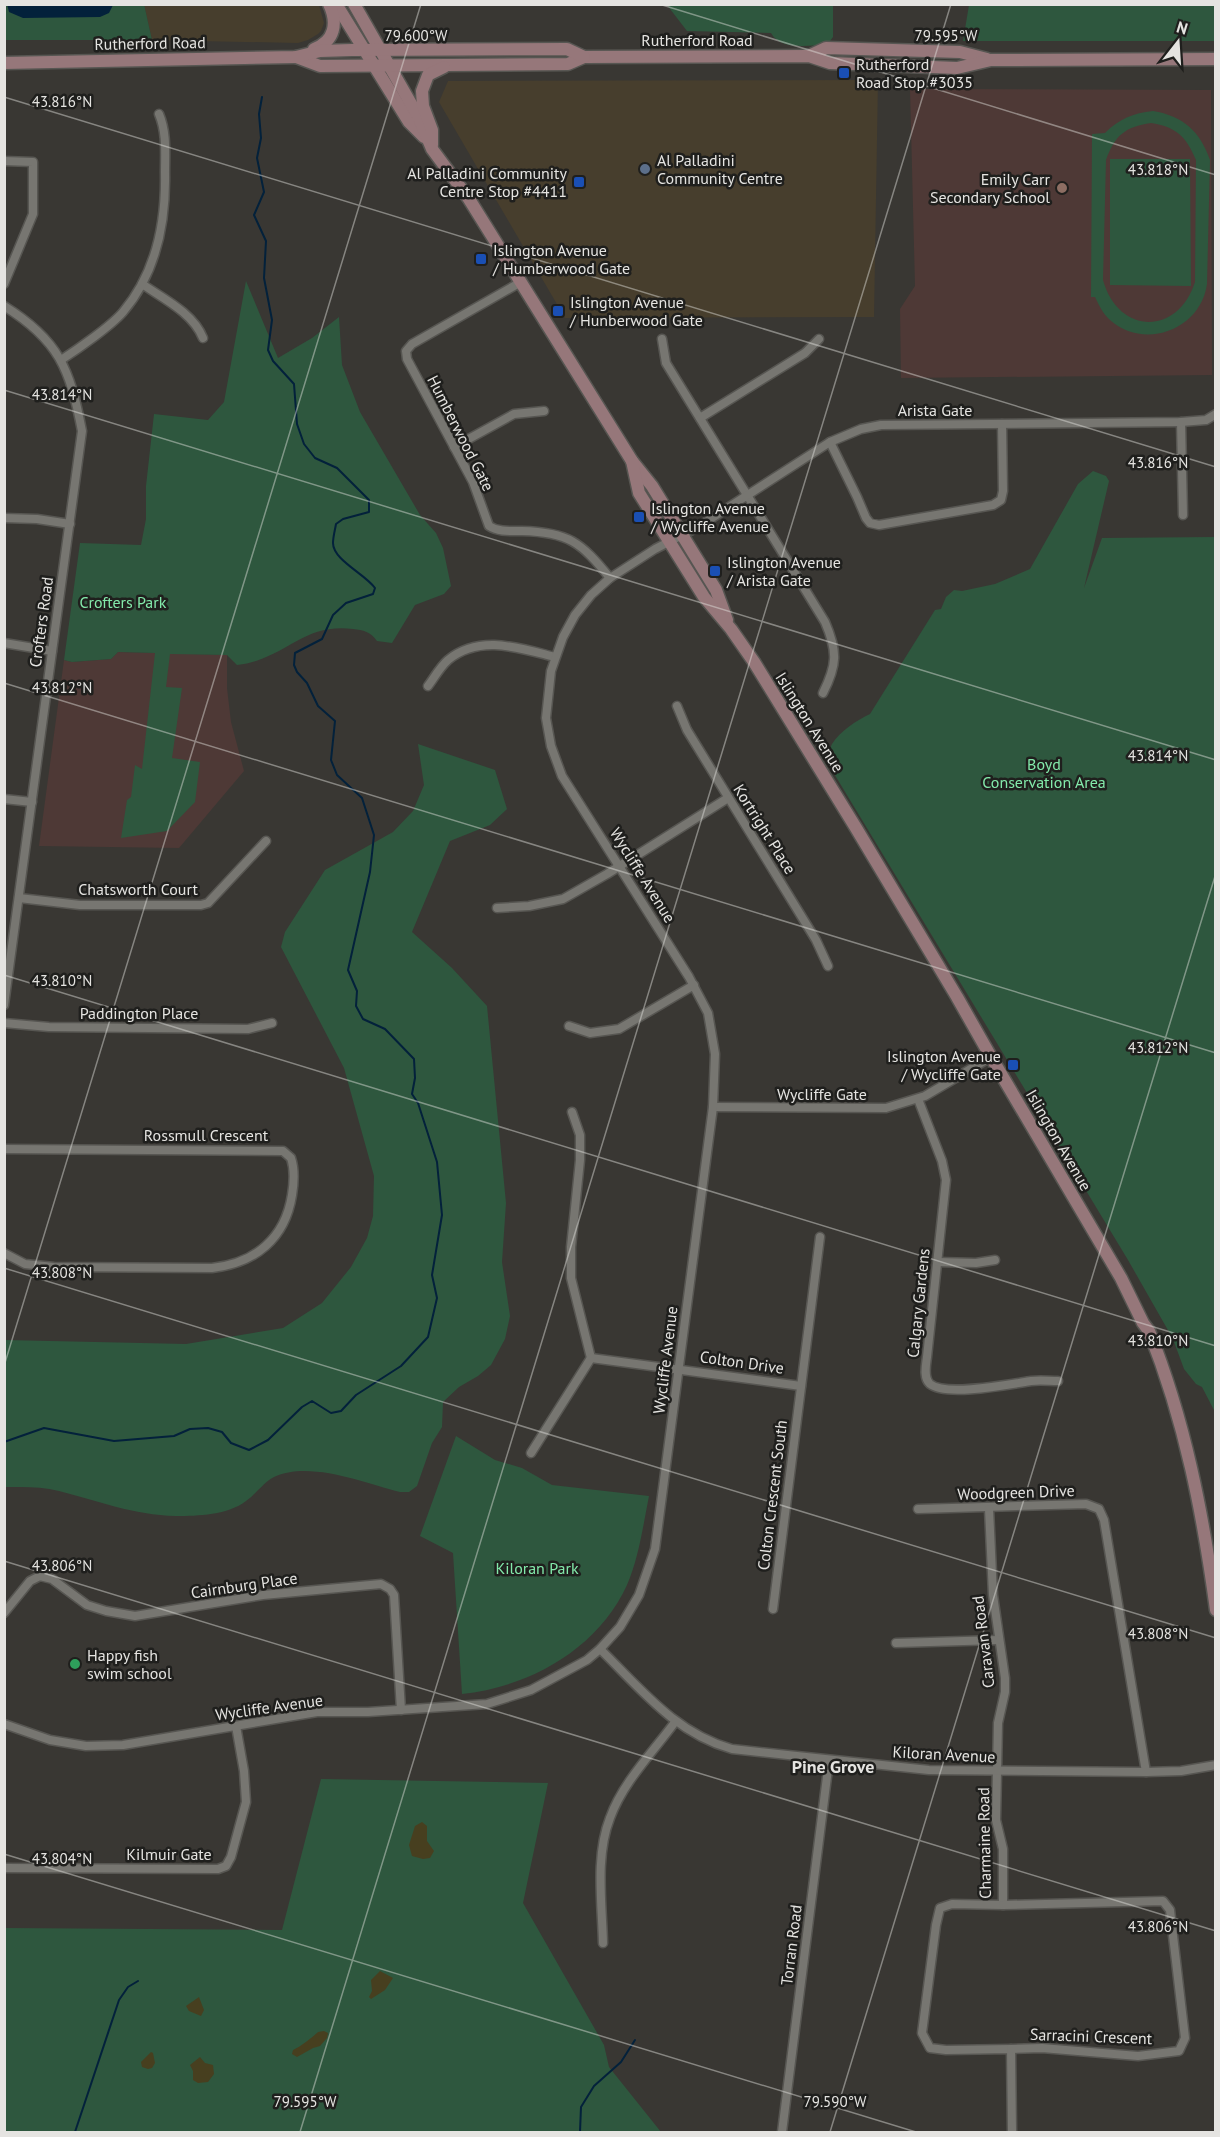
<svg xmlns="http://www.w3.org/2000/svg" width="1220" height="2137" font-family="'PT Sans',sans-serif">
	<rect width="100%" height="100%" fill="#393733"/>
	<g fill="#473e2d">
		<polygon points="144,5 319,5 324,23 321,31 318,34 308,40 298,43 152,40"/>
		<polygon points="878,80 874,317 565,318 439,102 448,81"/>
	</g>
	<g fill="#4e3936">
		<polygon points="910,89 1211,90 1212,375 901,378 900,309 915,286"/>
		<polygon points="118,652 227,655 227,688 231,722 244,771 179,848 39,846 64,660 72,662 111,659"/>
	</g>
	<g fill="#2e573e" fill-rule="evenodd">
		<polygon points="144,4 152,40 5,40 5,5"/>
		<path d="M667,5H833V37L827,45C808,45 781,51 771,33L687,31Z"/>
		<polygon points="969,5 1215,5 1215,41 963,41"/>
		<path d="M1153,111C1183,116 1200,131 1210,160L1207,284C1201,329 1145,351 1110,320C1103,314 1099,305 1095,297H1091L1092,134L1105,133C1119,119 1133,113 1153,111ZM1151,123C1176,127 1186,136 1196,160L1195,282C1178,336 1118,335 1103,280L1106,160C1115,135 1125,127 1151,123Z"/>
		<polygon points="1110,159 1190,159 1191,286 1110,285"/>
		<path d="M246,281L278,358L312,338L339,317L342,365L360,412L420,515L436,533L443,548L451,586L444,594L415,605L392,643L377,641C371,632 363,630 353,629C308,624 293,649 256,661C250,663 244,664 237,665L227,655L170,654L166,687L182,688L172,758L200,762L195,802L167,831L121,838L127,800L131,797L135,765L142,769L155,653L118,652L111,659L72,662L64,660L80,543L141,545L146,519V486L154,414L208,420L224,402Z"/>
		<path d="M1093,471L1106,476L1109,481L1084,588L1102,538L1215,537V1412L1202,1387L1196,1384L1184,1369L1173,1339L1128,1260L827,762C828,756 829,749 832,744C840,731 857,720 870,714L935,610L941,609L946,597L954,590L962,591L995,584L1030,569L1078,484Z"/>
		<path d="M418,744L495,770L507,809L490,825L450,841L412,932L452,968L487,1006L506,1203L502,1262L510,1316L505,1339L491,1365L478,1376L459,1387L443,1402L442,1427L432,1443L417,1486L409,1492H400C365,1483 309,1460 274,1477C264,1482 256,1494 246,1501C228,1515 198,1516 176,1516C133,1515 99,1501 59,1491C41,1486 23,1487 5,1487V1340L186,1344L283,1328L322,1303L351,1267L367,1238L373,1216L374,1176L344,1068L281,947L285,932L325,870L393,832L413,811L424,785Z"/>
		<path d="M456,1436L495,1460L522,1468L552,1485L649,1496C643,1526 639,1557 627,1585C598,1649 529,1687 462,1694L453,1553L420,1536Z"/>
		<polygon points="321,1779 548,1783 523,1903 604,2045 609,2067 661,2132 5,2132 5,1928 282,1930"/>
	</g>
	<g fill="#473f1f">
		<polygon points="422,1822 427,1826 427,1841 434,1851 430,1858 423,1859 412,1856 409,1845 415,1826"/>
		<polygon points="380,1971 393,1978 385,1990 371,1999 369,1997 372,1991 371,1980"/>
		<polygon points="199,1997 204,2010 201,2016 189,2011 186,2006"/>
		<path d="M324,2031L328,2033L327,2038L320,2046L313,2048L297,2057L292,2054L293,2050C300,2047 313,2037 318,2032Z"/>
		<polygon points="151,2052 153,2053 155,2063 152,2068 148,2069 142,2067 141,2062"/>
		<polygon points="200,2057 205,2063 213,2065 214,2074 208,2082 198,2083 193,2080 193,2071 190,2065"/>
	</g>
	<polygon fill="#03213b" points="7,4 113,4 113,5 109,13 100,17 23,18 9,12"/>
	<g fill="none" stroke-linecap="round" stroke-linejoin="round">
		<g stroke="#03213b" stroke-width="2">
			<path d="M4,1442L44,1428L114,1441L174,1436L190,1429L208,1428L222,1432L231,1443L249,1450L268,1440L302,1407L312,1401L331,1413L341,1411L356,1395L401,1366L428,1337L437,1298L432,1275L442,1215L437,1162L418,1103L412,1094L415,1078L414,1059L385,1029L363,1019L356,1006L357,991L348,970L370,872L374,835L362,798L337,775L331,760L335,721L318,706L307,683L297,672L294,665L295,653L322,639L333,615L346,603L373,594L375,588C365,574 333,560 333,543C333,537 335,530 336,524L343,519L369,512V500L337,468L315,458L304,444L297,424L294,384L273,361L268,350L272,320L264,278L266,241L254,215L264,192L257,158L261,138L259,114L262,97"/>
			<polyline points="75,2132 119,2000 128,1987 138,1981"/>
			<polyline points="580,2132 581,2107 594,2086 621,2062 635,2040"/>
		</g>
		<defs>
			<g id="street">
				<polyline points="4,161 33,162 33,214 4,284"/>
				<path d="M521,282L412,344L406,351L407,359L473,482L489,526C498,532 510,531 522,531C568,532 581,542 610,578"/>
				<path d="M142,284C164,299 193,313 203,338"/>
				<path d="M4,306C59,340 70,369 82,431L4,1005"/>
				<path d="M662,339L666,363L825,622C838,652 837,665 823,693"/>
				<path d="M61,360C78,349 111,326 123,312C156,273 166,223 165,173C165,153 167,133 159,114"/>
				<polyline points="700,418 805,353 819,339"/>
				<polyline points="1181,422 1183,515"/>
				<polyline points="830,442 857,497 866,518 870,523 879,525 993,505 1001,500 1003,491 1002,424"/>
				<polyline points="454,447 514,414 544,411"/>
				<polyline points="4,518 37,519 70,524"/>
				<polyline points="4,643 52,651"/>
				<path d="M428,686C434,678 440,667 448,660C480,634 519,648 555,657"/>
				<polyline points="677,706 687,730 816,940 828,966"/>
				<polyline points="4,799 32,802"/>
				<polyline points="19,898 80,905 201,905 208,903 266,841"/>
				<polyline points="497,908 529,906 563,899 607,874 728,798"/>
				<polyline points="4,1023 49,1027 248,1029 272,1023"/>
				<polyline points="569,1026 590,1033 619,1029 694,985"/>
				<path d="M918,1099L942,1161L946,1180L927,1357C926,1365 923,1378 930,1384C946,1397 1011,1384 1031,1381C1040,1380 1049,1381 1058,1381"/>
				<polyline points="713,1107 886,1108 925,1096 991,1057"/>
				<polyline points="572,1112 580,1135 580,1160 571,1247 571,1278 591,1358"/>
				<path d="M4,1149L283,1151L291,1158C295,1170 294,1183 292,1195C285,1239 255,1263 212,1268L54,1267L25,1264L4,1253"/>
				<polyline points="938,1262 976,1263 995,1260"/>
				<polyline points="591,1358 801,1386"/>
				<polyline points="531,1453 591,1358"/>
				<polyline points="918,1509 1086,1504 1099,1509 1104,1520 1146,1772"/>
				<polyline points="989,1509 993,1595 1005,1678 1005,1692 998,1723 996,1820 1003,1849 1003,1905 952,1904 940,1908 936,1925 922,2033 930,2048 946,2050 1011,2049 1012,2132"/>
				<polyline points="773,1609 820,1237"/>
				<polyline points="4,1613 30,1581 40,1576 52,1579 87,1605 106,1611 135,1616 263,1595 381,1584 390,1589 394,1595 401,1710"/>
				<polyline points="896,1643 998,1640"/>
				<path d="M600,1649C641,1689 675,1733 732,1749L929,1770L1146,1772L1181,1771L1216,1765"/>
				<polyline points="4,1724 50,1740 86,1746 123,1745 317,1712 368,1712 487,1704 531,1690 587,1660 600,1649 620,1627 639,1595 655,1549 713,1107 715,1054 708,1013 689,977 562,776 551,746 546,718 551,671 563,637 575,615 591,595 610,578 655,549 698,527 830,442 861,429 881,425 1181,422 1206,420 1216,414"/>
				<polyline points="4,1868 218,1869 226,1866 231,1857 246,1802 244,1771 236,1726"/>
				<polyline points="1003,1905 1163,1901 1170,1910 1185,2038 1179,2051 1138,2056 1042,2048 1011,2049"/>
				<path d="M603,1943C602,1903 595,1856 610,1818C623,1782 653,1752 675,1722"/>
				<polyline points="782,2132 829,1761"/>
			</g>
			<g id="secondary">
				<polyline points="336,4 409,122 424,137"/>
				<polyline points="354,4 418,116 432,149 469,199 632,461 652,486 716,590 727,620"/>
				<path d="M314,49C335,41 338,23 329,4"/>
				<polyline points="809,56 826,48 960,52 987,59"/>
				<polyline points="296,57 320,66 568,64 584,57 809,56 830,63 957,68 991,60 1216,59"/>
				<polyline points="4,63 296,57 320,51 352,50 567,49 584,57"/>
				<polyline points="432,145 432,130 423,106 422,91 428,75 444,67"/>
				<path d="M632,461L639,493L704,597L731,629L754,662L856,828L957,997L991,1057L1121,1278L1143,1323L1149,1331C1185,1421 1203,1514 1216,1610"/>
			</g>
		</defs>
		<use href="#street" stroke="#575652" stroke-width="11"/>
		<use href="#secondary" stroke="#575652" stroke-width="15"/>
		<use href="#street" stroke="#777671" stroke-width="8"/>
		<use href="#secondary" stroke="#96777a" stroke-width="12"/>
	</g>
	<path fill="none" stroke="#e5e4e1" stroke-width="1.5" stroke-opacity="0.45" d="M659,4L1216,175M4,97L1216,467M4,390L1216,760M4,683L1216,1053M4,975L1216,1346M4,1268L1216,1638M4,1366L421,4M4,1561L1216,1931M4,1854L916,2132M300,2132L951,4M830,2132L1216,873"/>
	<g fill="#1a4fb4" stroke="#1f1f1d" stroke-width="2">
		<rect x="838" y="67" width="12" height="12" rx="3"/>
		<rect x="573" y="176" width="12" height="12" rx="3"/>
		<rect x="475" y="253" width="12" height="12" rx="3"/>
		<rect x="552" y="305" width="12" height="12" rx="3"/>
		<rect x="633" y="511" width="12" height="12" rx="3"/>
		<rect x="709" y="565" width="12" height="12" rx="3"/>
		<rect x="1007" y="1059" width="12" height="12" rx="3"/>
	</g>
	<circle fill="#5c6f8a" stroke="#1f1f1d" stroke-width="2" cx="645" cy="169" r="6"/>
	<circle fill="#8d6e63" stroke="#1f1f1d" stroke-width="2" cx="1062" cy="188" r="6"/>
	<circle fill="#2e9e5b" stroke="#1f1f1d" stroke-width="2" cx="75" cy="1664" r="6"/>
	<g text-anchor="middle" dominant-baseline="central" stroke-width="5" stroke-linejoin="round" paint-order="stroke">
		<g font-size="16" fill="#e5e4e1" stroke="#1f1f1d">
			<text x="697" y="40">Rutherford Road</text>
			<text transform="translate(150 43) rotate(-1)">Rutherford Road</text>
			<text x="935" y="410">Arista Gate</text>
			<text transform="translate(461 433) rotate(63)">Humberwood Gate</text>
			<text transform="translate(41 622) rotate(-82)">Crofters Road</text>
			<text transform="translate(810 722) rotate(58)">Islington Avenue</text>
			<text transform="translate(765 829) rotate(58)">Kortright Place</text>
			<text transform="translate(643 875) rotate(58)">Wycliffe Avenue</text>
			<text x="138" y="889">Chatsworth Court</text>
			<text x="139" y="1013">Paddington Place</text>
			<text x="822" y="1094">Wycliffe Gate</text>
			<text x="206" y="1135">Rossmull Crescent</text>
			<text transform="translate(1059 1140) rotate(60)">Islington Avenue</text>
			<text transform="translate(918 1303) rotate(-84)">Calgary Gardens</text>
			<text transform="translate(665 1360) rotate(-83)">Wycliffe Avenue</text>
			<text transform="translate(742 1362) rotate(8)">Colton Drive</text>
			<text transform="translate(1016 1492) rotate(-2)">Woodgreen Drive</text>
			<text transform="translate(772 1495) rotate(-83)">Colton Crescent South</text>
			<text transform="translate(244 1585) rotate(-8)">Cairnburg Place</text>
			<text transform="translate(983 1642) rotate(-97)">Caravan Road</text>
			<text transform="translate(269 1707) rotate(-8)">Wycliffe Avenue</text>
			<text transform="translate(944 1754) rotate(3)">Kiloran Avenue</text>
			<text transform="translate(984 1843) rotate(-91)">Charmaine Road</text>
			<text x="169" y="1854">Kilmuir Gate</text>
			<text transform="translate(791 1945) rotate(-83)">Torran Road</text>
			<text transform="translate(1091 2036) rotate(2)">Sarracini Crescent</text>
		</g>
		<g font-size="16" fill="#e5e4e1" stroke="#1f1f1d" text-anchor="start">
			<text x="856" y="64">Rutherford<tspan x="856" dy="18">Road Stop #3035</tspan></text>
			<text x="657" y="160">Al Palladini<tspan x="657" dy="18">Community Centre</tspan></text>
			<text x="567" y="173" text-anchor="end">Al Palladini Community<tspan x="567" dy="18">Centre Stop #4411</tspan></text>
			<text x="1050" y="179" text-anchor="end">Emily Carr<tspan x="1050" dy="18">Secondary School</tspan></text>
			<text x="493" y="250">Islington Avenue<tspan x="493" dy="18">/ Humberwood Gate</tspan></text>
			<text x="570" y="302">Islington Avenue<tspan x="570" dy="18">/ Hunberwood Gate</tspan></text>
			<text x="651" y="508">Islington Avenue<tspan x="651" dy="18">/ Wycliffe Avenue</tspan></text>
			<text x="727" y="562">Islington Avenue<tspan x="727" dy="18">/ Arista Gate</tspan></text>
			<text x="1001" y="1056" text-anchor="end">Islington Avenue<tspan x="1001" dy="18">/ Wycliffe Gate</tspan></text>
			<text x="87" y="1655">Happy fish<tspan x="87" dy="18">swim school</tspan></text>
		</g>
		<g font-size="16" fill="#83e9aa" stroke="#1f1f1d">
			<text x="123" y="602">Crofters Park</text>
			<text x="1044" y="764">Boyd<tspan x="1044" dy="18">Conservation Area</tspan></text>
			<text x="537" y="1568">Kiloran Park</text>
		</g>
		<g font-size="18" font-weight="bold" fill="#e5e4e1" stroke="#1f1f1d">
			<text x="833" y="1766">Pine Grove</text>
		</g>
	</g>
	<g font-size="15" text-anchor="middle" fill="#e5e4e1" stroke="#1f1f1d" stroke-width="5" stroke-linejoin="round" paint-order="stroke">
		<text x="416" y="41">79.600°W</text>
		<text x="946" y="41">79.595°W</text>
		<text x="62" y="107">43.816°N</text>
		<text x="1158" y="175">43.818°N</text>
		<text x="62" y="400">43.814°N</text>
		<text x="1158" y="468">43.816°N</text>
		<text x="62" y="693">43.812°N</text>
		<text x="1158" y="761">43.814°N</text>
		<text x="62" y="986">43.810°N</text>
		<text x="1158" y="1053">43.812°N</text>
		<text x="62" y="1278">43.808°N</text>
		<text x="1158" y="1346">43.810°N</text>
		<text x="62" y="1571">43.806°N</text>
		<text x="1158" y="1639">43.808°N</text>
		<text x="62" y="1864">43.804°N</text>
		<text x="1158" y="1932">43.806°N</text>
		<text x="305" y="2107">79.595°W</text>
		<text x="835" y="2107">79.590°W</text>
	</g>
	<rect width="1220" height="2137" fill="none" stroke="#e5e4e1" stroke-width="12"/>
	<g transform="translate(1178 42) rotate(17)" stroke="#1f1f1d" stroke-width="4.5" paint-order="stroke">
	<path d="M0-4.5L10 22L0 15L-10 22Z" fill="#e5e4e1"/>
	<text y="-9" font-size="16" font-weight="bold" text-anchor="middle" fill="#e5e4e1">N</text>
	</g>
</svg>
